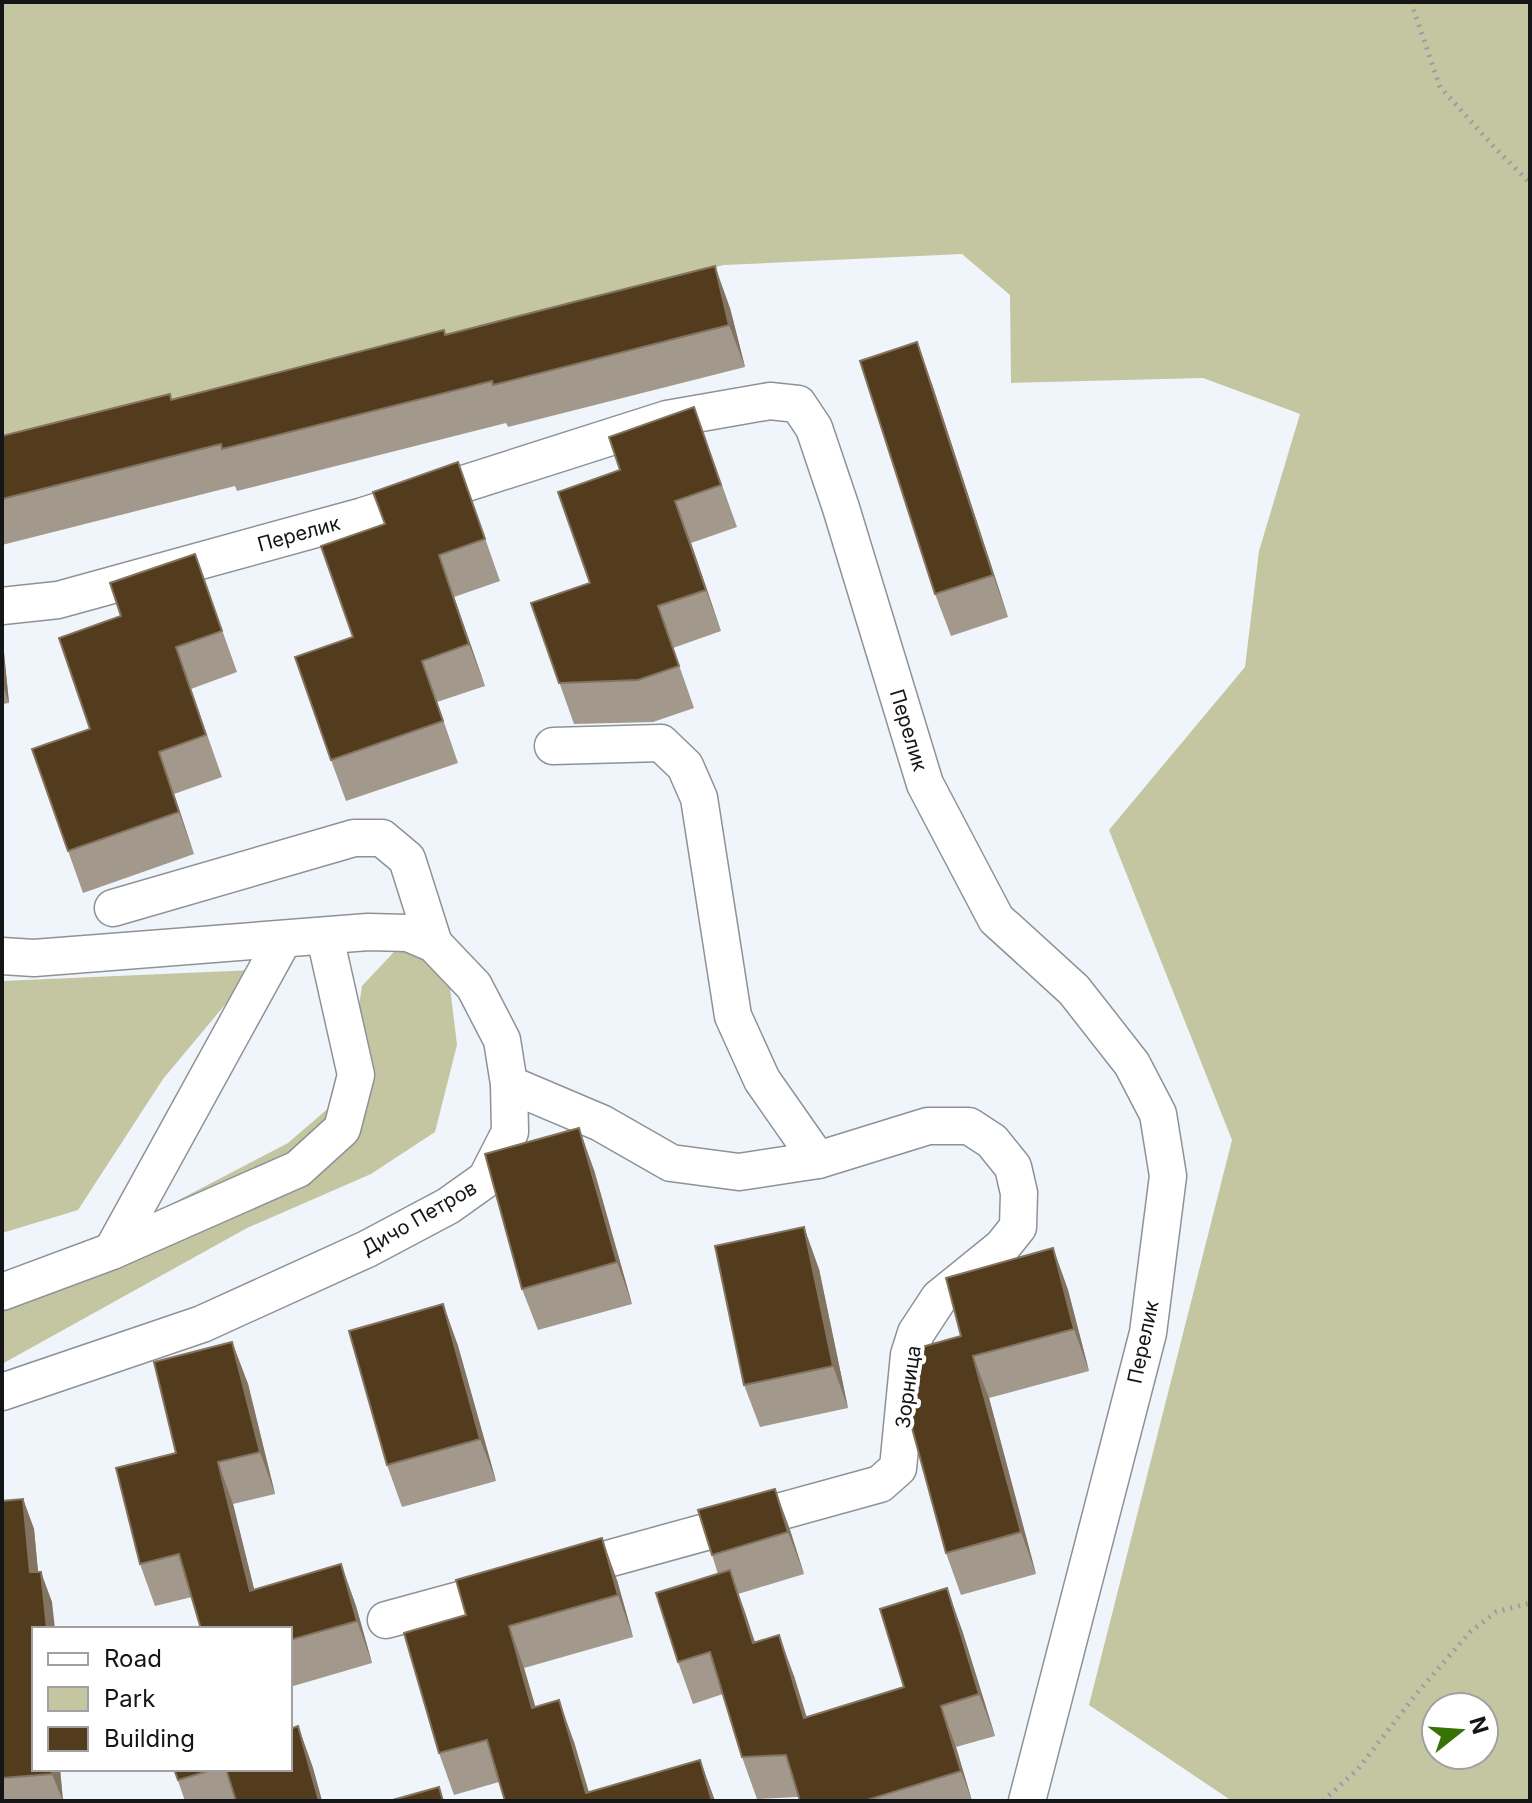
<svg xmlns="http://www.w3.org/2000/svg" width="1532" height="1803" font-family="Inter,sans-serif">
	<rect width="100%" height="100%" fill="#f0f5fb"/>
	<g fill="#c3c6a1" fill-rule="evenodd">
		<path d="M2,2H1530V1801H1232L1089,1705L1232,1140L1109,830L1245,667L1259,551L1300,414L1203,378L1011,383L1010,295L962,254L724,265L2,445ZM1436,1707H1484V1755H1436Z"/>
		<polygon points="407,938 449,979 457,1045 435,1132 371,1174 247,1228 2,1364 2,1274 123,1229 288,1143 346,1093 362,986"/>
		<polygon points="254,970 163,1079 78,1210 2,1233 2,981"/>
	</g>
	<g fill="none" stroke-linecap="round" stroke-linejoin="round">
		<defs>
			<g id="minor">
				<path id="s1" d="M2,606L58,600L363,516L667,419L770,401L798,404L814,428L841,508L925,784L996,919L1074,990L1132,1064L1158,1114L1168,1176L1148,1333L1027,1801"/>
				<polyline points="553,746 661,743 685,766 699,798 733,1016 762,1080 818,1160"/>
				<polyline points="113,908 354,838 382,838 407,859 434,944"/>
				<polyline points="2,956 34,958 368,932 408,933 434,944 474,986 502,1040 509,1084 510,1132 486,1179 448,1206 367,1249 202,1324 2,1392"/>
				<polyline points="509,1084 601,1123 671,1163 739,1172 818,1160 928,1126 969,1126 992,1141 1013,1167 1019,1193 1018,1227 1002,1247 939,1298 916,1333 909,1355 898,1468 880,1484 564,1571"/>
				<polyline points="112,1251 283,940"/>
				<polyline points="2,1292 112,1251 298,1169 342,1129 356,1075 325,937"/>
				<polyline points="386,1620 507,1587"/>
			</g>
		</defs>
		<use href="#minor" stroke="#8e9297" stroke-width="39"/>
		<g stroke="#9a9ea3" stroke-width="5" stroke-dasharray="2 6" stroke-linecap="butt">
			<polyline points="1411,2 1440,87 1495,148 1530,183"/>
			<polyline points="1323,1801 1358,1769 1417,1693 1470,1632 1496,1612 1530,1603"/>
		</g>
		<use href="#minor" stroke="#fff" stroke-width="36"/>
	</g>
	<g fill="#a2988c">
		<polygon points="730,308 745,367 508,427 506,423 237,491 235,486 2,545 2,436 172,399 445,334"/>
		<polygon points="932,384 1008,617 951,636 935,594"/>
		<polygon points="694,407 737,527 691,543 721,631 673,648 694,708 653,722 574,724 531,603 590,583"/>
		<polygon points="473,504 500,581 454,597 485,686 437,702 458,763 346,801 331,760 353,637"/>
		<polygon points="195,554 237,672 191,689 222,777 174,794 194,854 83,893 32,749 90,729 121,616"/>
		<polygon points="2,633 9,703 2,704"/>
		<polygon points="594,1170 632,1304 538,1330 522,1289"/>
		<polygon points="1053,1248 1068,1290 1089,1371 989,1398 1036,1574 961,1595 946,1553 961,1336"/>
		<polygon points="819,1269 848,1408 760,1427 744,1385"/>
		<polygon points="443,1304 458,1346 496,1481 402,1507 387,1465"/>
		<polygon points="232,1342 248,1384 275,1494 233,1504 254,1589 341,1564 356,1606 372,1663 290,1687 290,1629 192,1597 155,1606 140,1564 176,1453"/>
		<polygon points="775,1489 790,1530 804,1574 738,1594 755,1642 794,1676 806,1717 904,1687 962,1630 995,1736 956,1747 972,1801 800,1801 798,1797 757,1799 742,1757 723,1694 693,1704 678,1662 718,1574 712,1555"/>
		<polygon points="23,1499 34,1529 38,1572 52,1602 34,1629 34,1769 60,1769 63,1801 4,1801 2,1796 2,1501"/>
		<polygon points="617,1580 633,1637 524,1668 535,1707 574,1742 589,1792 700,1760 715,1801 505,1801 499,1782 454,1795 439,1753 466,1615"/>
		<polygon points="298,1726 313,1768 322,1801 185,1801 174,1769 290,1769"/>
	</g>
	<g fill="#827460">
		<polygon points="715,266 730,308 745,367 729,325"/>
		<polygon points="917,342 932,384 1008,617 993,575"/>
		<polygon points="675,501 691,543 721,631 706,590"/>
		<polygon points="439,555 454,597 485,686 469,644"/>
		<polygon points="2,633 9,703 2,683"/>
		<polygon points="159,752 174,794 194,854 179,812"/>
		<polygon points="579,1128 594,1170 632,1304 617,1262"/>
		<polygon points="804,1227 819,1269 848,1408 833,1366"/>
		<polygon points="1053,1248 1068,1290 1089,1371 1074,1329"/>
		<polygon points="443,1304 458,1346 496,1481 480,1439"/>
		<polygon points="232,1342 248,1384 275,1494 260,1452"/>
		<polygon points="973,1356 989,1398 1036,1574 1021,1532"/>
		<polygon points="218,1462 233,1504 264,1629 250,1591"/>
		<polygon points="775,1489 790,1530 804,1574 788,1532"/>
		<polygon points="23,1499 34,1529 41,1603 30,1572"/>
		<polygon points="602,1538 617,1580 633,1637 618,1595"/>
		<polygon points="341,1564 356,1606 372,1663 357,1621"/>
		<polygon points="730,1570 745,1612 768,1684 753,1643"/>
		<polygon points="41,1572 52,1602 55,1629 47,1629"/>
		<polygon points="947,1588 962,1630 995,1736 979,1694"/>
		<polygon points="509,1626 524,1668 548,1749 532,1708"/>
		<polygon points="779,1635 794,1676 820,1760 804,1718"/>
		<polygon points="559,1700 574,1742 591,1801 589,1801"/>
		<polygon points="941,1706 956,1747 972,1801 961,1771"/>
		<polygon points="298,1726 313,1768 322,1801 319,1801"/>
		<polygon points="700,1760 715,1801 712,1801"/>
		<polygon points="51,1769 60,1769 63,1801 52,1774"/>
	</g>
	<g fill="#533c1d" stroke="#827460" stroke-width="2">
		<polygon points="715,266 729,325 493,385 492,381 222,449 221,444 2,499 2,436 170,394 171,400 444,330 445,335"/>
		<polygon points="917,342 993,575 935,594 860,361"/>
		<polygon points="694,407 721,485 675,501 706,590 658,606 679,666 638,680 559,683 531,603 590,583 558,492 620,470 609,437"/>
		<polygon points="458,462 485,539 439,555 469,644 422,661 443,721 331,760 295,657 353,637 321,546 385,524 373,492"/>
		<polygon points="195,554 222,631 176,647 206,735 159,752 179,812 68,851 32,749 90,729 59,638 121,616 110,583"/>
		<polygon points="579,1128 617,1262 522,1289 485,1154"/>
		<polygon points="804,1227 833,1366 744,1385 715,1246"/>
		<polygon points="1053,1248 1074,1329 973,1356 1021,1532 946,1553 906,1406 911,1350 961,1336 946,1278"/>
		<polygon points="443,1304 480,1439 387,1465 349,1331"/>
		<polygon points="232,1342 260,1452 218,1462 250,1591 341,1564 357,1621 290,1640 290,1629 201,1629 179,1554 140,1564 116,1468 176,1453 154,1362"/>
		<polygon points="775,1489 788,1532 712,1555 698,1510"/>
		<polygon points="23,1499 30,1572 41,1572 47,1629 34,1629 34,1769 51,1769 52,1774 2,1778 2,1501"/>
		<polygon points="602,1538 618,1595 509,1626 532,1708 559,1700 586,1793 700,1760 712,1801 505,1801 487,1740 439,1753 404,1633 466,1615 456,1580"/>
		<polygon points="730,1570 753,1643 779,1635 804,1718 904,1687 880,1609 947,1588 979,1694 941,1706 961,1771 864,1801 800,1801 786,1755 742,1757 710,1652 678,1662 656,1593"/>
		<polygon points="298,1726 319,1801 236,1801 226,1769 290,1769 290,1729"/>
		<polygon points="174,1769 215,1769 178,1780"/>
		<polygon points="439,1787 443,1801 389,1801"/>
	</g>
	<g text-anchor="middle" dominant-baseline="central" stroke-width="8" stroke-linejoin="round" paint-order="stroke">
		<g font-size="20" fill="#131517" stroke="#fff">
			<text stroke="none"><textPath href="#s1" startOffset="306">Перелик</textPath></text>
			<text stroke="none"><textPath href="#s1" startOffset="1170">Перелик</textPath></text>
			<text transform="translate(419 1218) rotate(-30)">Дичо Петров</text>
			<text transform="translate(1143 1342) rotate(-78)">Перелик</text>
			<text transform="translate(908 1387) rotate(-82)">Зорница</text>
		</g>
	</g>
	<rect width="1532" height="1803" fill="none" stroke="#131517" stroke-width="8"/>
	<rect x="32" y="1627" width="260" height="144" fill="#ffffff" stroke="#a1a1a2" stroke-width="2"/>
	<rect x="48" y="1653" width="40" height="12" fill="#ffffff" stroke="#a1a1a2" stroke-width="2"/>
	<text x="104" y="1667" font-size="24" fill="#131517">Road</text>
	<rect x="48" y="1687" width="40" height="24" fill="#c3c6a1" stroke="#a1a1a2" stroke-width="2"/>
	<text x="104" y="1707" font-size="24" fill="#131517">Park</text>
	<rect x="48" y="1727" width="40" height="24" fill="#533c1d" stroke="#a1a1a2" stroke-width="2"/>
	<text x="104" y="1747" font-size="24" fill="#131517">Building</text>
	<g transform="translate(1460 1731) rotate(73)"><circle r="38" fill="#ffffff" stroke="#a1a1a2" stroke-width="2"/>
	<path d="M0-6L14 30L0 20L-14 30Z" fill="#387204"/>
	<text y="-12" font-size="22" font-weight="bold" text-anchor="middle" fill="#131517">N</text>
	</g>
</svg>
